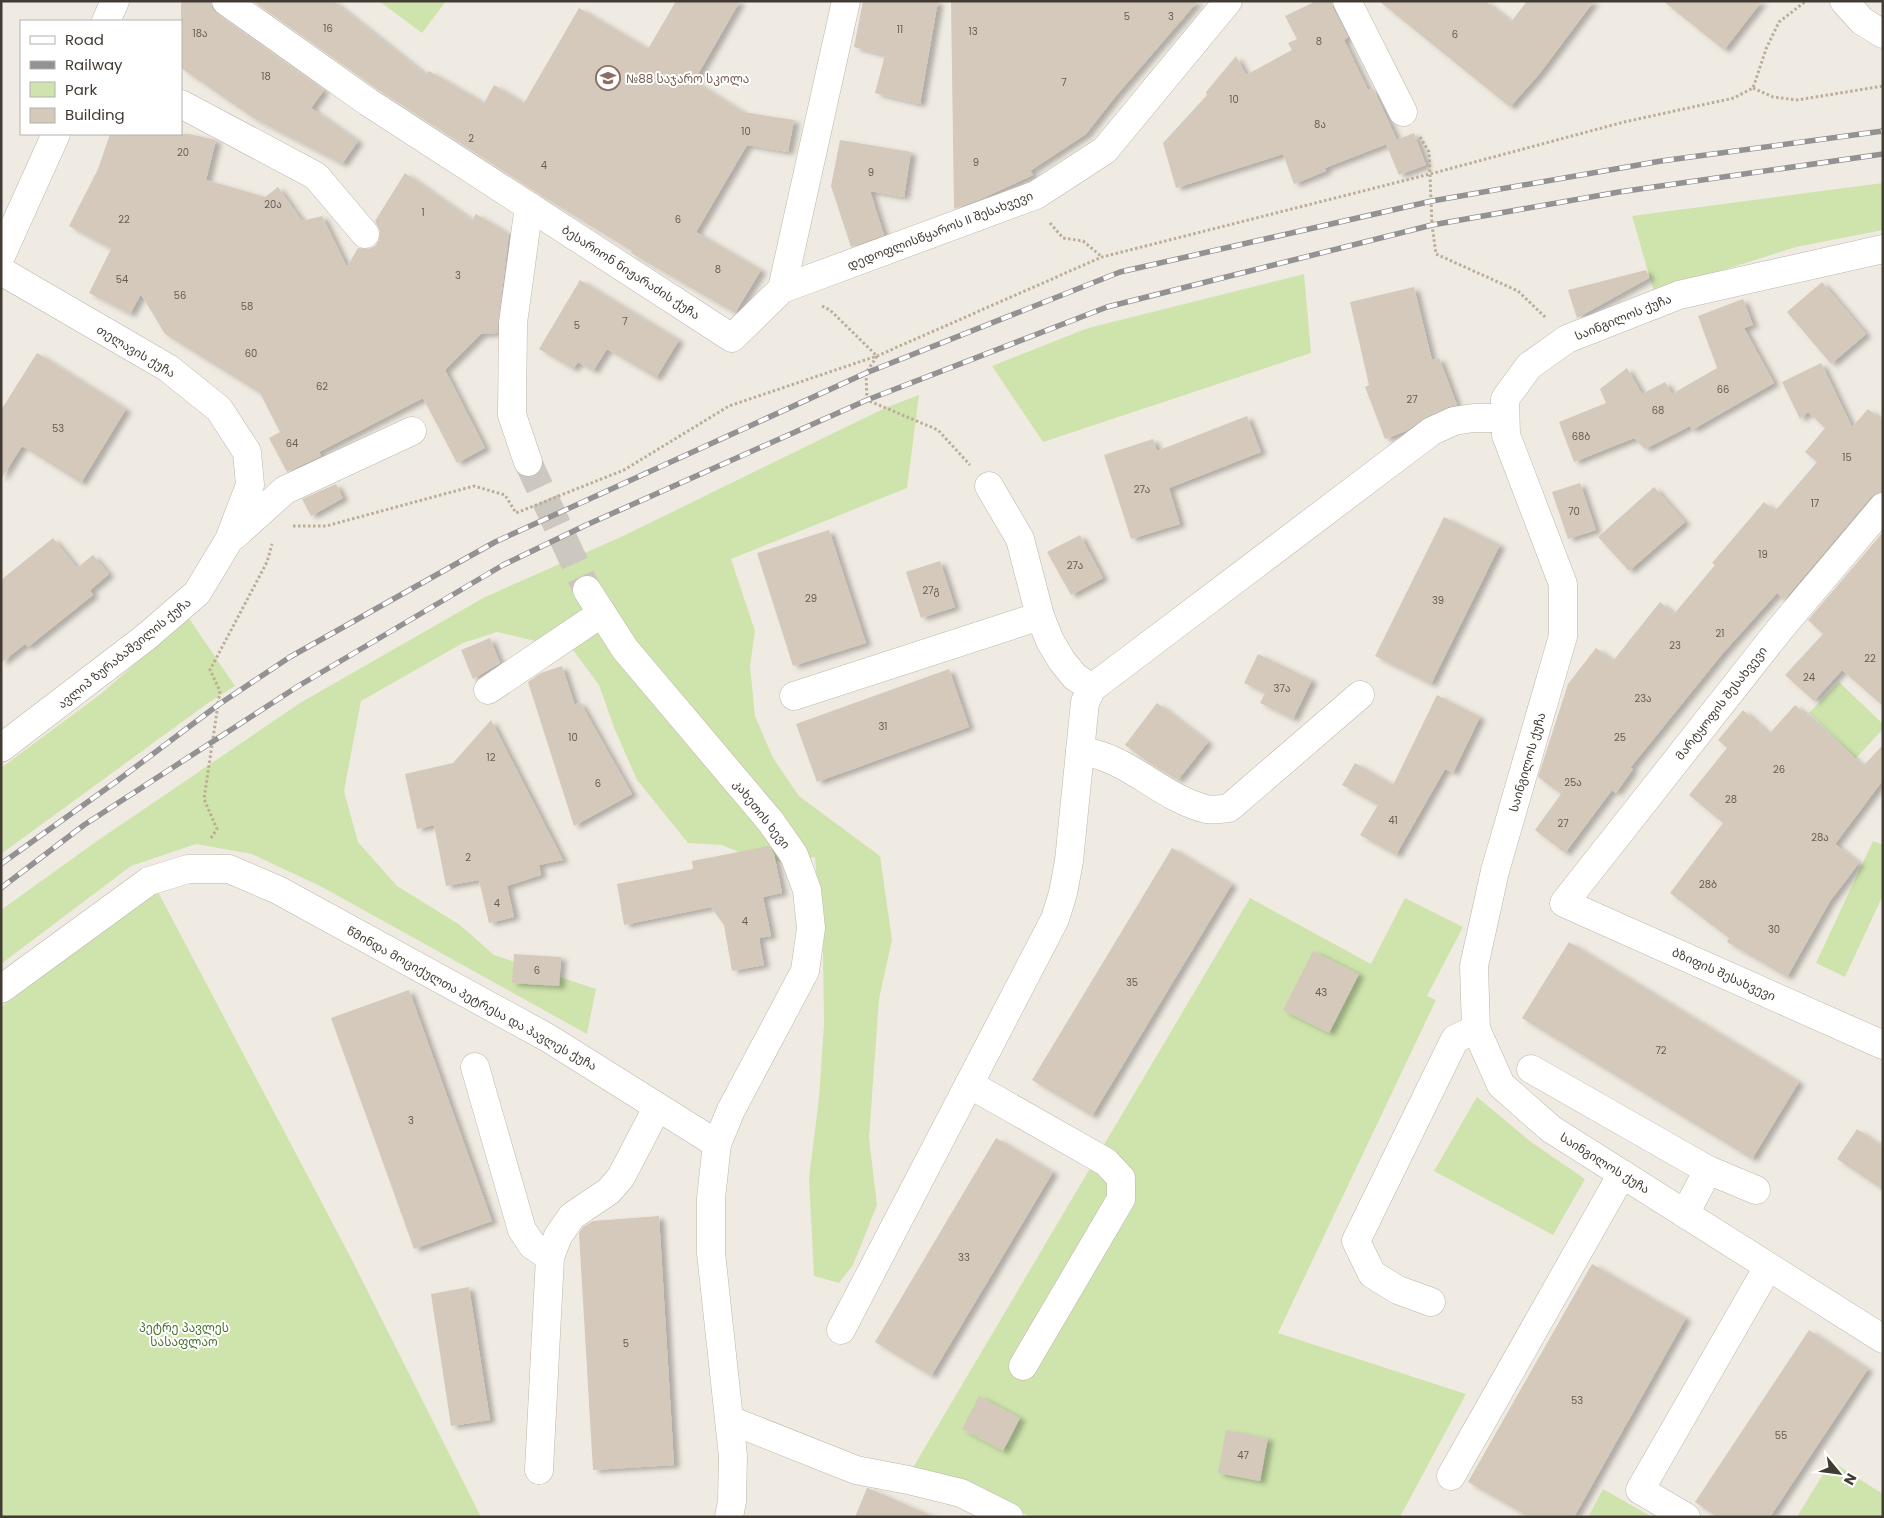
<svg xmlns="http://www.w3.org/2000/svg" width="1884" height="1518" font-family="Poppins,'Noto Sans Georgian',sans-serif">
	<defs>
		<filter id="shadow"><feDropShadow dx="5.5" dy="3" stdDeviation="2.5" flood-color="#0004"/></filter>
	</defs>
	<rect width="100%" height="100%" fill="#f0ebe2"/>
	<g fill="#cee4ac">
		<polygon points="379,1 446,1 422,33"/>
		<polygon points="1883,183 1883,230 1796,247 1654,292 1632,216"/>
		<polygon points="1304,274 1311,353 1043,442 992,366 1088,328"/>
		<polygon points="919,395 907,488 731,559 755,631 750,666 755,716 773,758 799,796 880,856 892,940 879,999 869,1138 877,1205 853,1265 839,1283 814,1276 809,1178 819,1098 824,1024 823,952 815,857 765,863 722,845 688,843 637,780 615,730 599,685 573,650 497,632 463,643 361,701 344,791 358,842 397,886 460,925 494,955 596,989 587,1034 322,887 252,854 196,844 131,866 1,964 1,910 97,841 300,703 485,597 623,536 885,408"/>
		<polygon points="188,617 235,686 208,703 1,854 1,768 102,693"/>
		<polygon points="1839,682 1883,724 1883,729 1856,758 1809,713"/>
		<polygon points="1873,841 1883,845 1883,895 1845,977 1816,963"/>
		<polygon points="157,890 352,1260 481,1517 1,1517 1,1007"/>
		<polygon points="1250,898 1371,964 1405,898 1463,927 1427,996 1436,1000 1278,1333 1466,1394 1400,1517 1031,1517 963,1484 911,1471"/>
		<polygon points="1477,1097 1531,1142 1585,1179 1553,1235 1434,1171"/>
		<polygon points="1831,1461 1883,1494 1883,1517 1797,1517"/>
		<polygon points="1603,1489 1652,1517 1588,1517"/>
	</g>
	<g fill="#d4c9bb" filter="url(#shadow)">
		<polygon points="181,1 211,1 212,8 217,14 324,90 311,108 358,141 342,164 255,119 181,68"/>
		<polygon points="253,1 333,1 426,75 429,71 484,103 494,85 524,103 579,8 648,49 676,1 740,1 694,81 743,112 794,120 788,152 747,145 696,232 761,270 735,313 631,253 632,251 539,194 377,89"/>
		<polygon points="863,1 938,1 920,104 875,93 885,55 854,47"/>
		<polygon points="951,1 1198,1 1115,97 1086,134 1030,171 1033,175 983,198 954,209"/>
		<polygon points="1316,1 1332,1 1333,8 1348,37 1344,40 1368,90 1373,88 1397,140 1325,168 1326,171 1294,184 1283,154 1176,188 1163,143 1207,95 1206,92 1236,56 1246,75 1292,50 1288,43 1297,39 1285,16"/>
		<polygon points="1379,1 1485,1 1511,22 1527,1 1594,1 1540,73 1510,107"/>
		<polygon points="1663,1 1762,1 1724,50"/>
		<polygon points="1414,133 1426,165 1399,175 1386,144"/>
		<polygon points="110,134 189,134 216,140 206,180 265,197 278,187 302,221 322,216 347,267 358,248 368,249 375,246 379,240 380,231 375,221 405,173 472,220 476,214 509,234 497,333 481,334 445,370 485,448 457,463 423,398 319,452 321,456 287,472 269,438 280,432 260,393 165,334 141,294 130,314 89,293 111,249 69,226 98,169"/>
		<polygon points="840,140 911,152 904,197 870,191 884,235 851,247 831,186"/>
		<polygon points="1646,270 1649,278 1577,318 1568,290"/>
		<polygon points="580,280 679,340 656,378 607,349 593,371 578,362 573,369 539,349"/>
		<polygon points="1822,282 1866,334 1831,364 1787,312"/>
		<polygon points="1414,287 1432,360 1439,358 1457,405 1448,407 1426,417 1406,431 1385,439 1365,387 1369,385 1350,302"/>
		<polygon points="1743,299 1753,325 1744,328 1774,383 1692,430 1690,426 1645,449 1634,438 1574,462 1559,422 1606,403 1600,389 1627,368 1642,394 1665,382 1672,394 1717,368 1698,316"/>
		<polygon points="37,353 126,409 81,483 22,446 1,479 1,410"/>
		<polygon points="1821,363 1852,427 1868,409 1883,421 1883,492 1877,493 1871,497 1784,600 1777,593 1723,653 1630,768 1633,769 1616,793 1612,790 1565,853 1535,830 1561,794 1538,777 1568,684 1596,648 1613,661 1660,602 1674,614 1715,565 1712,563 1764,502 1775,511 1817,462 1805,452 1825,428 1808,412 1800,419 1782,382"/>
		<polygon points="1247,416 1261,452 1169,488 1180,524 1131,539 1104,455 1153,439 1157,451"/>
		<polygon points="1580,483 1596,530 1568,539 1552,492"/>
		<polygon points="336,484 343,498 311,516 302,499"/>
		<polygon points="1654,487 1685,522 1629,571 1598,537"/>
		<polygon points="1444,517 1500,545 1431,684 1375,656"/>
		<polygon points="829,530 866,643 793,666 757,553"/>
		<polygon points="1883,532 1883,706 1842,670 1814,701 1785,675 1823,634 1808,620"/>
		<polygon points="1080,535 1103,578 1071,595 1047,552"/>
		<polygon points="53,538 77,568 93,555 109,574 90,590 93,595 28,647 25,644 1,663 1,580"/>
		<polygon points="940,561 955,607 921,618 906,572"/>
		<polygon points="490,638 500,663 473,679 461,650"/>
		<polygon points="1258,654 1312,680 1293,719 1260,703 1265,693 1244,683"/>
		<polygon points="562,666 575,705 580,702 632,794 574,826 528,682 541,673"/>
		<polygon points="949,669 969,727 817,782 796,724"/>
		<polygon points="1437,695 1480,717 1453,773 1445,769 1396,855 1360,835 1378,805 1342,785 1355,763 1393,785"/>
		<polygon points="1157,703 1208,742 1178,780 1149,763 1125,745"/>
		<polygon points="1795,705 1863,766 1883,745 1883,780 1835,844 1859,863 1830,901 1787,977 1727,942 1729,938 1670,893 1723,823 1689,795 1727,748 1718,740 1743,710 1769,734"/>
		<polygon points="491,720 563,860 539,865 541,875 507,886 514,917 489,923 479,880 446,886 434,825 417,829 405,774 453,763"/>
		<polygon points="769,846 774,854 782,893 763,897 771,936 759,938 764,965 732,971 724,925 711,907 624,925 617,884 693,869 692,861"/>
		<polygon points="1172,848 1232,884 1092,1116 1032,1080"/>
		<polygon points="1569,942 1799,1082 1752,1159 1522,1018"/>
		<polygon points="1313,951 1359,974 1329,1033 1283,1010"/>
		<polygon points="514,954 561,957 559,986 512,983"/>
		<polygon points="409,990 492,1221 414,1249 331,1018"/>
		<polygon points="1857,1129 1883,1147 1883,1190 1837,1159"/>
		<polygon points="996,1138 1053,1172 931,1376 875,1342"/>
		<polygon points="659,1216 674,1465 593,1470 579,1233 583,1227 593,1221"/>
		<polygon points="1592,1264 1686,1318 1574,1517 1529,1517 1468,1482"/>
		<polygon points="469,1287 490,1420 451,1426 431,1294"/>
		<polygon points="1809,1330 1868,1369 1770,1517 1717,1517 1695,1502"/>
		<polygon points="979,1396 1020,1418 1003,1451 962,1429"/>
		<polygon points="1226,1430 1268,1438 1260,1481 1218,1473"/>
		<polygon points="867,1488 868,1488 934,1517 855,1517"/>
	</g>
	<g fill="none" stroke-linecap="round" stroke-linejoin="round">
		<polyline stroke="#cdc8bf" stroke-width="28" stroke-dasharray="28 14" stroke-linecap="butt" points="528,462 587,590"/>
		<defs>
			<g id="minor">
				<polyline points="226,1 368,102 732,338 782,289 846,1"/>
				<polyline points="1347,1 1403,112"/>
				<polyline points="1844,1 1862,21 1883,34"/>
				<polyline points="106,21 115,1"/>
				<polyline points="181,104 316,176 365,234"/>
				<polyline points="1883,249 1679,295 1567,339 1529,366 1505,399 1506,435 1563,584 1563,636 1495,871 1474,966 1476,1029 1501,1085 1551,1129 1883,1339"/>
				<polyline points="1,256 56,134"/>
				<polyline points="1,271 168,368 219,409 247,452 250,485 229,540 197,593 146,637 1,748"/>
				<polyline points="782,289 1036,195 1105,150 1228,1"/>
				<polyline points="528,462 512,415 513,323 529,206"/>
				<polyline points="989,486 1020,539 1040,616 1050,641 1062,661 1075,677 1092,688"/>
				<polyline points="1883,507 1780,629 1564,903 1883,1045"/>
				<polyline points="234,536 285,490 412,431"/>
				<polyline points="587,590 625,649 771,822 794,855 807,890 811,928 805,971 731,1110 717,1144 711,1198 711,1253 733,1456 732,1501 729,1517"/>
				<polyline points="488,690 602,613"/>
				<polyline points="794,696 1040,616"/>
				<path d="M1080,751C1127,756 1161,798 1206,809C1213,810 1222,809 1229,808L1360,695"/>
				<polyline points="1,989 149,881 188,869 229,869 278,890 548,1038 717,1144"/>
				<polyline points="475,1067 522,1230 532,1245 550,1257"/>
				<polyline points="1531,1069 1708,1170 1756,1190"/>
				<polyline points="969,1084 1106,1162 1121,1178 1121,1199 1023,1366"/>
				<polyline points="1685,1214 1708,1170"/>
				<polyline points="1431,1302 1398,1290 1372,1274 1356,1241 1455,1039 1476,1029"/>
				<polyline points="841,1330 1055,919 1063,893 1069,861 1085,702 1092,688 1432,431 1454,421 1473,418 1505,418"/>
				<polyline points="730,1420 856,1470 908,1480 961,1493 1009,1517"/>
				<polyline points="539,1470 550,1257 558,1236 572,1216 609,1191 621,1177 657,1108"/>
				<polyline points="1451,1476 1622,1174"/>
				<polyline points="1686,1517 1640,1490 1768,1267"/>
			</g>
		</defs>
		<use href="#minor" stroke="#beb5a9" stroke-width="29"/>
		<g stroke="#bcad97" stroke-width="3" stroke-dasharray="2.5 2.5" stroke-linecap="butt">
			<polyline points="1753,88 1773,97 1797,100 1883,86"/>
			<polyline points="1420,137 1429,152 1432,225 1436,254 1518,291 1545,317"/>
			<polyline points="1050,223 1063,238 1083,241 1102,257"/>
			<polyline points="822,306 830,310 877,356 866,373 867,400 938,430 970,465"/>
			<polyline points="293,526 326,526 474,486 505,495 516,513 624,470 729,406 877,356 1102,257 1430,174 1624,122 1734,98 1753,88 1766,49 1779,22 1806,1"/>
			<polyline points="211,838 217,829 204,799 220,691 210,670 267,562 272,544"/>
		</g>
		<use href="#minor" stroke="#fff" stroke-width="28"/>
		<defs>
			<g id="rail">
				<polyline points="1,864 117,781 218,705 290,657 495,542 866,373 1120,272 1432,201 1661,161 1883,131"/>
				<polyline points="1,888 84,825 300,685 503,565 584,526 867,400 1107,307 1432,225 1619,192 1883,154"/>
			</g>
		</defs>
		<use href="#rail" stroke="#929292" stroke-width="5.5"/>
		<use href="#rail" stroke="#fff" stroke-width="4" stroke-dasharray="11" stroke-linecap="butt"/>
	</g>
	<defs>
		<symbol id="school-ring" viewBox="-11 -11 22 22"><circle r="9.5" fill="#fff" stroke="#8d6e63" stroke-width="1.5"/><path d="M0-5L7-2L0 1L-7-2ZM-4 1L0 2.5L4 1V4Q0 6-4 4Z" fill="#8d6e63"/></symbol>
	</defs>
	<g fill-rule="evenodd">
		<use href="#school-ring" x="594" y="64" width="28" height="28"/>
	</g>
	<g text-anchor="middle" dominant-baseline="central" stroke-width="4" stroke-linejoin="round" paint-order="stroke">
		<g font-size="10" fill="#665e55">
			<text x="1127" y="16">5</text>
			<text x="1171" y="16">3</text>
			<text x="328" y="28">16</text>
			<text x="900" y="29">11</text>
			<text x="973" y="31">13</text>
			<text x="200" y="33">18ა</text>
			<text x="1455" y="34">6</text>
			<text x="1319" y="41">8</text>
			<text x="266" y="76">18</text>
			<text x="1064" y="82">7</text>
			<text x="1234" y="99">10</text>
			<text x="1320" y="124">8ა</text>
			<text x="746" y="131">10</text>
			<text x="471" y="138">2</text>
			<text x="183" y="152">20</text>
			<text x="976" y="162">9</text>
			<text x="544" y="165">4</text>
			<text x="871" y="172">9</text>
			<text x="273" y="204">20ა</text>
			<text x="423" y="212">1</text>
			<text x="124" y="219">22</text>
			<text x="678" y="219">6</text>
			<text x="718" y="269">8</text>
			<text x="458" y="275">3</text>
			<text x="122" y="279">54</text>
			<text x="180" y="295">56</text>
			<text x="247" y="306">58</text>
			<text x="625" y="321">7</text>
			<text x="577" y="325">5</text>
			<text x="251" y="353">60</text>
			<text x="322" y="386">62</text>
			<text x="1723" y="389">66</text>
			<text x="1412" y="399">27</text>
			<text x="1658" y="410">68</text>
			<text x="58" y="428">53</text>
			<text x="1581" y="436">68ბ</text>
			<text x="292" y="443">64</text>
			<text x="1847" y="457">15</text>
			<text x="1142" y="489">27ა</text>
			<text x="1815" y="503">17</text>
			<text x="1574" y="511">70</text>
			<text x="1763" y="554">19</text>
			<text x="1075" y="565">27ა</text>
			<text x="931" y="590">27გ</text>
			<text x="811" y="598">29</text>
			<text x="1438" y="600">39</text>
			<text x="1720" y="633">21</text>
			<text x="1675" y="645">23</text>
			<text x="1870" y="658">22</text>
			<text x="1809" y="677">24</text>
			<text x="1282" y="688">37ა</text>
			<text x="1643" y="698">23ა</text>
			<text x="883" y="726">31</text>
			<text x="573" y="737">10</text>
			<text x="1620" y="737">25</text>
			<text x="491" y="757">12</text>
			<text x="1779" y="769">26</text>
			<text x="1573" y="782">25ა</text>
			<text x="598" y="783">6</text>
			<text x="1731" y="799">28</text>
			<text x="1393" y="820">41</text>
			<text x="1563" y="823">27</text>
			<text x="1820" y="837">28ა</text>
			<text x="468" y="857">2</text>
			<text x="1708" y="884">28ბ</text>
			<text x="497" y="903">4</text>
			<text x="745" y="921">4</text>
			<text x="1774" y="929">30</text>
			<text x="537" y="970">6</text>
			<text x="1132" y="982">35</text>
			<text x="1321" y="992">43</text>
			<text x="1661" y="1050">72</text>
			<text x="411" y="1120">3</text>
			<text x="964" y="1257">33</text>
			<text x="626" y="1343">5</text>
			<text x="1577" y="1400">53</text>
			<text x="1781" y="1435">55</text>
			<text x="1243" y="1455">47</text>
		</g>
		<g font-size="12" fill="#785e54" stroke="#fff" text-anchor="start">
			<text x="626" y="78">№88 საჯარო სკოლა</text>
		</g>
		<g font-size="12" fill="#423b33" stroke="#fff">
			<text transform="translate(940 230) rotate(-21)">დედოფლისწყაროს II შესახვევი</text>
			<text transform="translate(631 272) rotate(33)">ბესარიონ ნიჟარაძის ქუჩა</text>
			<text transform="translate(1623 317) rotate(-22)">საინგილოს ქუჩა</text>
			<text transform="translate(136 351) rotate(31)">თელავის ქუჩა</text>
			<text transform="translate(124 653) rotate(-39)">ავლიპ ზურაბაშვილის ქუჩა</text>
			<text transform="translate(1721 703) rotate(-52)">მარტყოფის შესახვევი</text>
			<text transform="translate(1527 762) rotate(-74)">საინგილოს ქუჩა</text>
			<text transform="translate(762 814) rotate(52)">კახეთის ხევი</text>
			<text transform="translate(1724 974) rotate(24)">ბზიფის შესახვევი</text>
			<text transform="translate(472 998) rotate(29)">წმინდა მოციქულთა პეტრესა და პავლეს ქუჩა</text>
			<text transform="translate(1605 1163) rotate(32)">საინგილოს ქუჩა</text>
		</g>
		<g font-size="12" fill="#48702a" stroke="#fff">
			<text x="184" y="1327">პეტრე პავლეს<tspan x="184" dy="14">სასაფლაო</tspan></text>
		</g>
	</g>
	<rect width="1884" height="1518" fill="none" stroke="#423b33" stroke-width="5"/>
	<rect x="20" y="20" width="162" height="115" fill="#ffffff" stroke="#b3b1ad"/>
	<rect x="30" y="36" width="25" height="8" fill="#ffffff" stroke="#b3b1ad"/>
	<text x="65" y="45" font-size="15" fill="#423b33">Road</text>
	<rect x="30" y="61" width="25" height="8" fill="#929292" stroke="#b3b1ad"/>
	<text x="65" y="70" font-size="15" fill="#423b33">Railway</text>
	<rect x="30" y="82" width="25" height="15" fill="#cee4ac" stroke="#b3b1ad"/>
	<text x="65" y="95" font-size="15" fill="#423b33">Park</text>
	<rect x="30" y="108" width="25" height="15" fill="#d4c9bb" stroke="#b3b1ad"/>
	<text x="65" y="120" font-size="15" fill="#423b33">Building</text>
	<g transform="translate(1839 1473) rotate(119)" stroke="#ffffff" stroke-width="4" paint-order="stroke">
	<path d="M0-4L9 19L0 12L-9 19Z" fill="#423b33"/>
	<text y="-8" font-size="14" font-weight="bold" text-anchor="middle" fill="#423b33">N</text>
	</g>
</svg>
